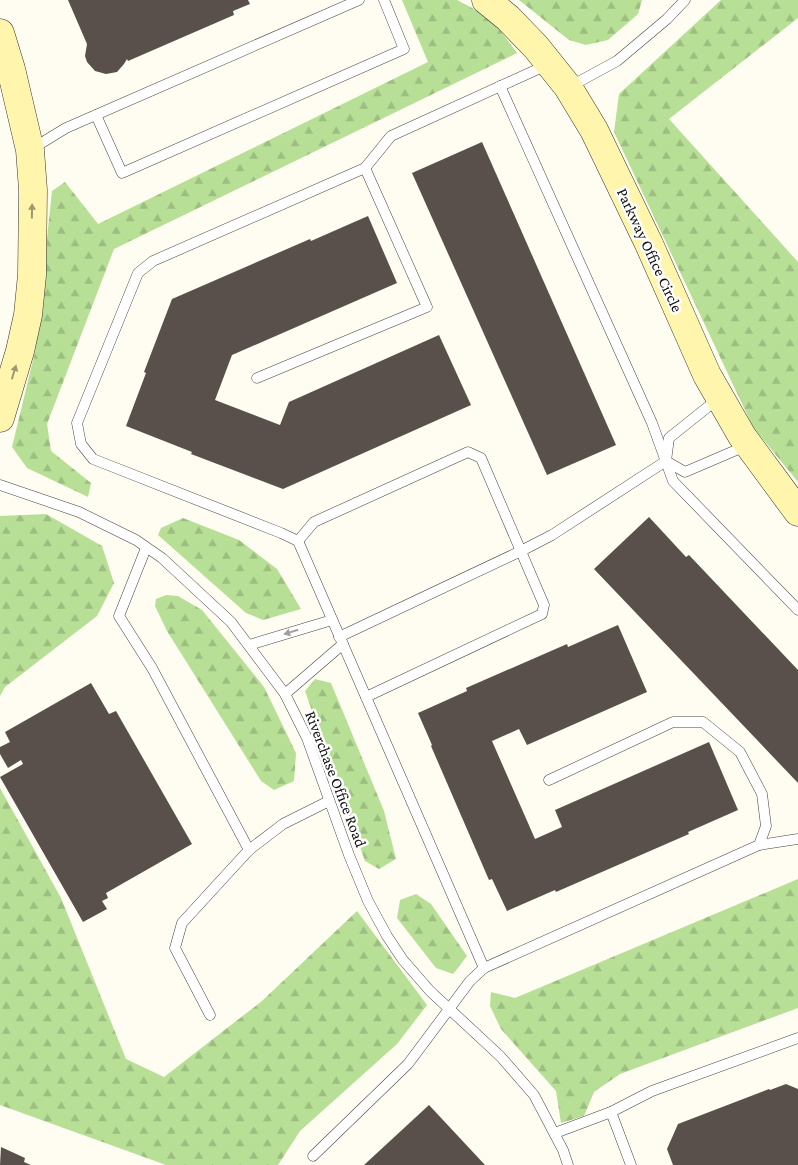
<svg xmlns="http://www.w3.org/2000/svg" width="798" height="1165" font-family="'Crimson Pro',serif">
	<defs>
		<pattern id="forest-firs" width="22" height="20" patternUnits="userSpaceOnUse" patternTransform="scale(1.25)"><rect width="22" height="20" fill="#b7df96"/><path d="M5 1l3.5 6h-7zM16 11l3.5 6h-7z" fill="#9cbe80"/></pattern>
	</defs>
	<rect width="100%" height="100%" fill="#fffcf2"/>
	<g fill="url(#forest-firs)">
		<polygon points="402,0 457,0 491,18 517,53 114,249 47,424 51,451 91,483 88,497 27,468 12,447 35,352 52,191 65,182 98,224 428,62"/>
		<polygon points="519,0 642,0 638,14 608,40 586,45 569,40"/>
		<polygon points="721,0 798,0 798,18 669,119 798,262 798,482 753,427 614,132 619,94"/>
		<polygon points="46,514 102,546 114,583 97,616 5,687 0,696 0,516"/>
		<polygon points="183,518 239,540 277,569 301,609 263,620 246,613 158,535 161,528"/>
		<polygon points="166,595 178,596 202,610 264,687 296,753 294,781 274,790 261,781 167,631 155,606 156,599"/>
		<polygon points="315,679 331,683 384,811 396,859 379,869 365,861 305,691"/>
		<polygon points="0,788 61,898 126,1059 164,1077 262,1001 357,911 427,1005 397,1044 300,1131 278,1165 166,1165 0,1105"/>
		<polygon points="798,879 798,1008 620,1074 594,1092 584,1116 561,1123 556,1091 501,1029 490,1006 491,992 515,998"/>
		<polygon points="416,894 431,904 467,956 453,974 436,968 397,918 400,900"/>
	</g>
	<g fill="#59504b">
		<polygon points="68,0 248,0 250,4 233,11 234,15 128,61 127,59 124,64 117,72 106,74 95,71 87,62 85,56 87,44"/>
		<polygon points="482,142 616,445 547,475 412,173"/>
		<polygon points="368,216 397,283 232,355 215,400 280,425 289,402 439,335 471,405 283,489 191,454 192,452 126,426 146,373 144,372 172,299 310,239 311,241"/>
		<polygon points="649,517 686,557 689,555 798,670 798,783 594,569"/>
		<polygon points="618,625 647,692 527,745 519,729 492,741 535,839 562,827 555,810 709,742 738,810 688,832 689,834 556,892 555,890 507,911 492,879 489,880 431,746 432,745 418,713 467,691 466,688 567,644 568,647"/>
		<polygon points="91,683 109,714 116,711 192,844 106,893 108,898 102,901 107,909 83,922 0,777 23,764 21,760 8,768 0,754 0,747 10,742 5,732"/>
		<polygon points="786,1084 798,1089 798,1165 673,1165 667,1149 678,1124 769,1089 770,1090"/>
		<polygon points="429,1105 485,1165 364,1165"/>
		<polygon points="1,1147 25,1158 24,1162 31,1165 0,1165"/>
	</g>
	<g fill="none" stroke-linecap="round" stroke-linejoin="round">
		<defs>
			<g id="lane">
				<polyline points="549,64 391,136 365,168 153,261 138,273 77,423 81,444 93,459 281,533 298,541 484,968 759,845 766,826 762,794 740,752 703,722 673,722 549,780"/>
				<polyline points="500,86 652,423 673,481 798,610"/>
				<polyline points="569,87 617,61 667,19 685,0"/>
				<polyline points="96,115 122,173 404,49 384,0"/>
				<polyline points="30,150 66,128 359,0"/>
				<polyline points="257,378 427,307 365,168"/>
				<polyline points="719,398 669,438 666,461 685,472 748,445"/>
				<polyline points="0,485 79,512 136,540 162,558 231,622 285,694 307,738 349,855 368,901 387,936 403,960 430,991 500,1056 534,1095 563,1150 568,1165"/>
				<polyline points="298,541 314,522 468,452 481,458 544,605 542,614 366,697"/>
				<polyline points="146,548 119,616 152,668 249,850 283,824 329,801"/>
				<polyline points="339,637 521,551 552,535 666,461"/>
				<polyline points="249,645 332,620"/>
				<polyline points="285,694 343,644"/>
				<polyline points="759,845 798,839"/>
				<polyline points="210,1015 175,948 182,923 249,850"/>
				<polyline points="611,1112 631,1165"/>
				<polyline points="555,1133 611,1112 652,1091 798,1038"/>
				<polyline points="313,1156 408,1064 470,981 484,968"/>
			</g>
			<g id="secondary">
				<polyline points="486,0 508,18 536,47 568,87 594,130 649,244 707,375 742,436 798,512"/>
				<polyline points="0,33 11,69 30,150 33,190 32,275 28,315 20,351 0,418"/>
			</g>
		</defs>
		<use href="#lane" stroke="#434343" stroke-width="11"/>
		<use href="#secondary" stroke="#323232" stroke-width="29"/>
		<use href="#lane" stroke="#fff" stroke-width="10"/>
		<use href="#secondary" stroke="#fff5ad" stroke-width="28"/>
	</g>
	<defs><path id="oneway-solid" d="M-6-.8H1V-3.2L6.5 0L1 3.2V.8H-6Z" transform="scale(1.25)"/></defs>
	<g fill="#9f996e">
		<use href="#oneway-solid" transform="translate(32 211) rotate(-89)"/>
		<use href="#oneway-solid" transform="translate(14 372) rotate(-73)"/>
	</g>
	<use fill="#9f9f9f" href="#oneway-solid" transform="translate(291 632) rotate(163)"/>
	<g text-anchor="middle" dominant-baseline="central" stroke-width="5" stroke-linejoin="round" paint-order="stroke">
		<g font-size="16" fill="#101010" stroke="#fff">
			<text transform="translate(650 250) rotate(65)">Parkway Office Circle</text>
			<text transform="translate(336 779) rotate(69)">Riverchase Office Road</text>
		</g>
	</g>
</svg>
